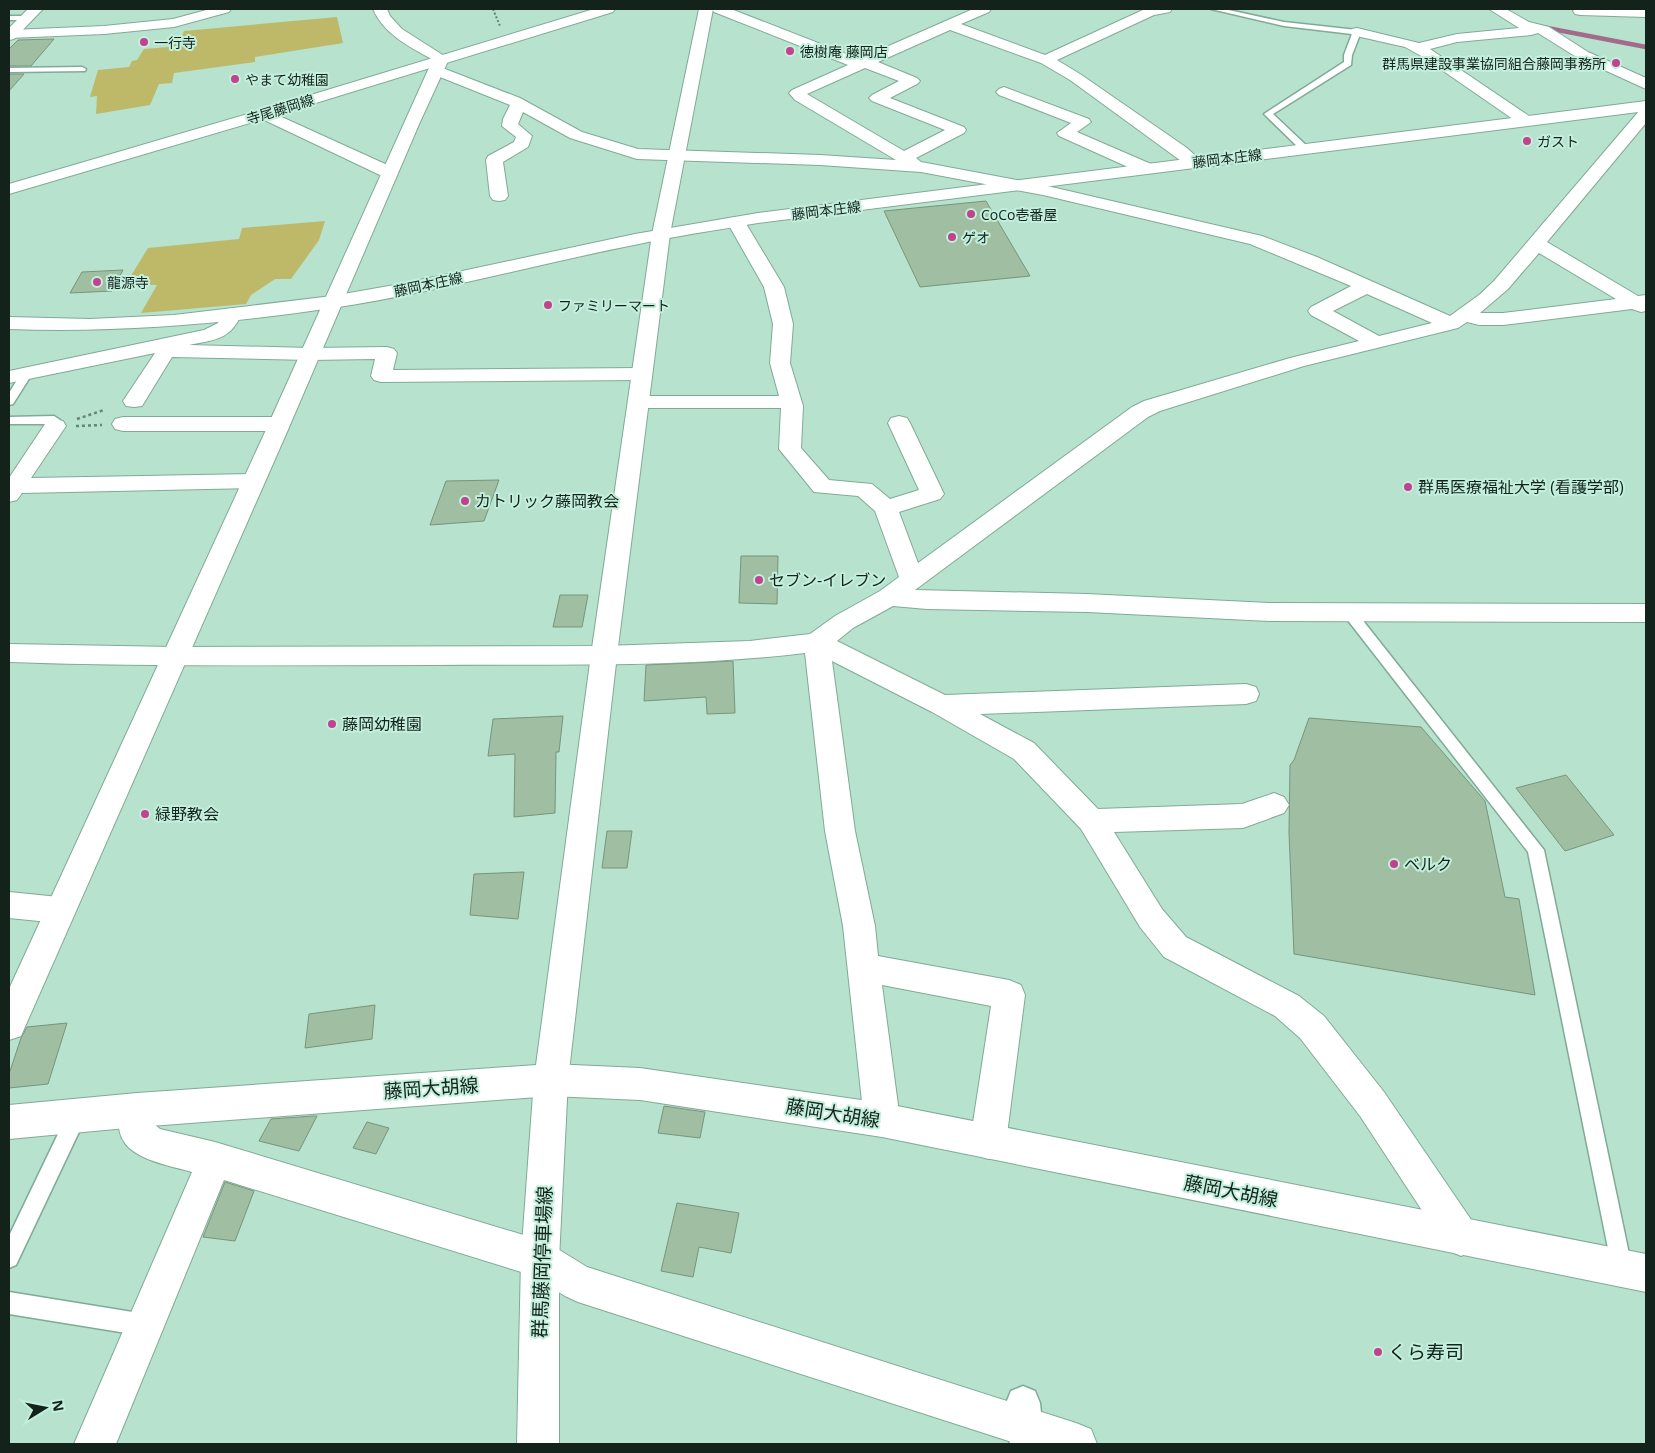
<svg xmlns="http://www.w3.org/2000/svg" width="1655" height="1453" font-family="'Open Sans','Noto Sans JP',sans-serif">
	<rect width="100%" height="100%" fill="#b6e2ce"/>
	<g fill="#bdb968">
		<polygon points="337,17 343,43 255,57 255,62 174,73 172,83 159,84 150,105 96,114 97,96 90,97 98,70 129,67 132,61 137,60 144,49 169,47 171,41 180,41 184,31"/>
		<polygon points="325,221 319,240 291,279 275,279 251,295 246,304 141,313 157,285 126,284 148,248 239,239 242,228"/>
	</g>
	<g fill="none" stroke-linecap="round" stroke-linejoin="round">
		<polyline stroke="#a46a8b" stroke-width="4.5" points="1542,27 1646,47"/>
	</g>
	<g fill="#a0bea1" stroke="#789579">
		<polygon points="54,39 31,66 9,66 9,49 18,40"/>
		<polygon points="9,74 24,74 9,91"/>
		<polygon points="986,201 1030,276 920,287 884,211"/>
		<polygon points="123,270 112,291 70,293 82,272"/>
		<polygon points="499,480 484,521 430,525 446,481"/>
		<polygon points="741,556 778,556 777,604 739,603"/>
		<polygon points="560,595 588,595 582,627 553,627"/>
		<polygon points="733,661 735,713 707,714 706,697 644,701 646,665"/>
		<polygon points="563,716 559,752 556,752 555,813 514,817 515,754 488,756 493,719"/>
		<polygon points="1309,718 1421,727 1485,801 1505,897 1519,899 1535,995 1294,954 1289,832 1290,765 1294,760"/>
		<polygon points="1566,775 1614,835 1565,851 1516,788"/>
		<polygon points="607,831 632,831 627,868 602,868"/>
		<polygon points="524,872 518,919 470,915 474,874"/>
		<polygon points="375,1005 372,1039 305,1048 309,1014"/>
		<polygon points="67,1023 48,1084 9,1088 9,1074 21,1038 27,1027"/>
		<polygon points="664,1106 705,1112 700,1138 658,1133"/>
		<polygon points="314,1116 317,1116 299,1151 259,1141 271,1119"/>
		<polygon points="367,1122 389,1128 376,1154 353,1148"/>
		<polygon points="225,1182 254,1191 235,1241 203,1237"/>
		<polygon points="677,1203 739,1213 731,1253 699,1247 693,1277 661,1271"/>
	</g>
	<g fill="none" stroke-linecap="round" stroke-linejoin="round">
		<defs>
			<g id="service">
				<polygon points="1211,9 1224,9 1284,22 1357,30 1361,32 1352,55 1351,65 1273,114 1308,147 1308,151 1302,151 1264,114 1344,62 1344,55 1352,34 1284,26"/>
				<polygon points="9,16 27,16 31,18 27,20 9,20"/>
				<polygon points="82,67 86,69 85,71 9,72 9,68"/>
				<polygon points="26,371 32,374 13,404 9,405 9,393 22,372"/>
				<polygon points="54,416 60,420 61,426 59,429 51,429 49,424 9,424 9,417"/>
				<polygon points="1348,606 1353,608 1544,850 1632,1268 1629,1275 1622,1278 1615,1275 1612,1268 1528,852 1343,614 1341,611 1343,608"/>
				<polygon points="77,1106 84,1109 87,1115 16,1265 9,1268 9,1236 70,1109"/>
				<polygon points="9,1292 145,1314 153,1317 156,1325 153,1333 145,1336 9,1314"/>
			</g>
			<polygon id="pedestrian" points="1023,1386 1035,1391 1040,1403 1044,1444 1010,1444 1006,1403 1011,1391"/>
			<g id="minor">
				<polygon points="210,9 231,9 229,12 174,27 104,34 9,38 9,30 11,30 104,26 173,19"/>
				<path d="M373,9H387L390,16L402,29L449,59L447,62H437C412,48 385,36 373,9Z"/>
				<path d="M712,9H731L859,59L973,9H991L989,12L961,24L1045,55L1145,9H1172L1170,12L1154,15L1057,60L1080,74L1187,148L1202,162L1200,166H1188L1070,80L1041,63L950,30L878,62L917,78L920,81L917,84L890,98L964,127L966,130L964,133L916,158L921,162L1043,185L1262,236L1317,257L1450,316L1479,295L1494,281L1640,110L1646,108V123L1547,242L1638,296L1646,295V311L1641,312L1632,309L1503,325H1479L1467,322L1458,328L1304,366L1160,411L1148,417L915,590L1087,594L1269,603L1646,604V622L1269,621L1087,612L927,609L893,606L853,628L837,641L945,695L1246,684L1256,687L1259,694L1256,701L1246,704L980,714L1034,743L1098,809L1242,804L1274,793L1284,797L1289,805L1284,813L1243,828L1114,832L1162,909L1186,937L1299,996L1324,1016L1384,1092L1474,1224L1480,1237L1474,1250L1461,1256L1448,1250L1360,1116L1300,1038L1275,1016L1164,957L1140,927L1081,829L1014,759L932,712L832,661L855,831L875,926L878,956L1009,980L1021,985L1025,995L1006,1142L1001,1154L988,1159L975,1154L970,1142L991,1006L882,985L900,1120L894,1132L882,1137L870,1132L864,1120L843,926L825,831L805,653C682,668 557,664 433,665C292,665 150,667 9,662V644L174,647L604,646L750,641L810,634L835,616L880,591L899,577L875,511L858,496L814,492L779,449L781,408H639L631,407L628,402L631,397L639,396H779L770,363L773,324L764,287L727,222L730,218L736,217L742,218L745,222L784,287L793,324L790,363L803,406L801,448L829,480L872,484L890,499L919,490L888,423L891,418L899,416L907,418L910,423L944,494L940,499L899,512L918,563L1132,407L1144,401L1290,358L1359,341L1311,315L1308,311L1311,307L1351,286L1250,244L1043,195L921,172L820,165L637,159L570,138L523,112L518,124L532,136L528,147L503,162L508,196L505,200L499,201L493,200L490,196L486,160L488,156L514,142L516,137L502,126L503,119L510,105L430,73L428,70L430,67H440L520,98L582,132L638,149L820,155L896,160L795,100L789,93L792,90L848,65L714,12ZM865,68L899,81L872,95L869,98L872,101L945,130L904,151L807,94ZM1539,253L1616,299L1503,313H1480L1508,289ZM1367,294L1432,323L1379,336L1333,311Z"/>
				<polygon points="1489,9 1506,9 1529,22 1549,27 1588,52 1646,78 1646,89 1578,58 1538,33 1531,35 1457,42 1430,49 1532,118 1534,121 1532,124 1520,124 1423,57 1405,47 1352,35 1350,32 1352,29 1357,28 1419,43 1457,34 1519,28"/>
				<polygon points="1575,9 1646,9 1646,17 1580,15 1575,14 1573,11"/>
				<polygon points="1004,87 1089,119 1091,122 1077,132 1151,164 1153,168 1151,172 1139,172 1059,136 1057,133 1071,123 999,95 996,92 999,89"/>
				<polygon points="264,109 394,168 396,172 394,176 382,176 258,117 256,114 258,111"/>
				<path d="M231,309L238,311L241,315C230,340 214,340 189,345L310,348L387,347L394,349L397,353L393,370L642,368L649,370L652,374L649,378L642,380L381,382L374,380L371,376L375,359L310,360L172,357L142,406L134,407L126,406L123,401L155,353L9,383V371L204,330L218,323L224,311Z"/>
				<polygon points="123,417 278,417 286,419 289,424 286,429 278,431 123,431 115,429 112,424 115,419"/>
				<polygon points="55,419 63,421 66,426 31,478 254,474 262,476 265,481 262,486 254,488 22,493 17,500 9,502 9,478 47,421"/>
				<polygon points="9,892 59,897 70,901 75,910 70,919 59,923 9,918"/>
				<path d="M137,1093L149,1098L154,1110V1124L160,1129L215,1142L540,1240L553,1246L587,1267L1076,1423L1091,1429L1097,1444H1018L578,1302L565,1296L531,1275L224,1180L116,1444H74L192,1172C151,1161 101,1154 125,1098Z"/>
			</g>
			<g id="tertiary">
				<polygon points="699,9 713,9 670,234 617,655 568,1080 563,1091 551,1096 539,1091 534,1080 591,655 652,234"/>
				<polygon points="442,55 447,56 449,59 420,122 287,432 21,1036 9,1040 9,989 265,432 428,70 437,56"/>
			</g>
			<g id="secondary">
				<polygon points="28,9 43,9 14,39 9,40 9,28"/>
				<polygon points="551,1064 563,1069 568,1080 559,1259 559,1444 517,1444 521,1259 534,1080 539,1069"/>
			</g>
			<g id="primary">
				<polygon points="594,9 615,9 613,12 270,117 9,194 9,184 258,111"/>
				<path d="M1646,101V111L758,223C717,230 675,236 634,245C533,265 434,293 332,308C224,324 117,333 9,329V317L90,319L174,315L332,296L406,283L635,234L758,213Z"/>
				<polygon points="551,1064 640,1068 882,1103 1646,1254 1646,1292 882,1137 640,1100 551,1096 137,1127 9,1139 9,1105 137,1093"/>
			</g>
		</defs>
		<use href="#service" stroke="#80aa98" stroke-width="3"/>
		<use href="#pedestrian" stroke="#80aa98" stroke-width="3"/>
		<use href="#minor" stroke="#80aa98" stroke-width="2"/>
		<use href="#tertiary" stroke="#80aa98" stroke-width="2"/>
		<use href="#secondary" stroke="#80aa98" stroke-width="2"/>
		<use href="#primary" stroke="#80aa98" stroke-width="2"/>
		<polyline stroke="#668476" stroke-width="2" stroke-dasharray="2 2" stroke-linecap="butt" points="493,9 500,26"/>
		<g stroke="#668476" stroke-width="2.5" stroke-dasharray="3 3" stroke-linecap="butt">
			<polyline points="77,419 104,410"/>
			<polyline points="76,426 102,425"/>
		</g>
		<use href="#service" fill="#fff" fill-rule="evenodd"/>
		<use href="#pedestrian" fill="#fff" fill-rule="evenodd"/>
		<use href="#minor" fill="#fff" fill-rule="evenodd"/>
		<use href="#tertiary" fill="#fff" fill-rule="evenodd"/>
		<use href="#secondary" fill="#fff" fill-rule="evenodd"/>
		<use href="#primary" fill="#fff" fill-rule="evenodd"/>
	</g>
	<g fill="#c14390" stroke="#c3efdc" stroke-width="2">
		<circle cx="144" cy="42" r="5"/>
		<circle cx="790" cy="51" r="5"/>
		<circle cx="1616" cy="63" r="5"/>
		<circle cx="235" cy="79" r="5"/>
		<circle cx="1527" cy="141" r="5"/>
		<circle cx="971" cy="214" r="5"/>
		<circle cx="952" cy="237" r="5"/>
		<circle cx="97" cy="282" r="5"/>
		<circle cx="548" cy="305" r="5"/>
		<circle cx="1408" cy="487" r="5"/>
		<circle cx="465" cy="501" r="5"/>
		<circle cx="759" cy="580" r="5"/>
		<circle cx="332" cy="724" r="5"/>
		<circle cx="145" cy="814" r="5"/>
		<circle cx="1394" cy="864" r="5"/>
		<circle cx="1378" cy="1352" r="5"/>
	</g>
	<g text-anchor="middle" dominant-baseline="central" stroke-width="4" stroke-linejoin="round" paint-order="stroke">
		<g font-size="14" fill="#13231c" stroke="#c3efdc" text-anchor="start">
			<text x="154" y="42">一行寺</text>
			<text x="800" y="51">徳樹庵 藤岡店</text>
			<text x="1606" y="63" text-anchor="end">群馬県建設事業協同組合藤岡事務所</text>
			<text x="245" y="79">やまて幼稚園</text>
			<text x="1537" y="141">ガスト</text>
			<text x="981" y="214">CoCo壱番屋</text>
			<text x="962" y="237">ゲオ</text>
			<text x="107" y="282">龍源寺</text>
			<text x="558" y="305">ファミリーマート</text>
		</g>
		<g font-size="14" fill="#13231c" stroke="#c3efdc">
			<text transform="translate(280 109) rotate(-17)">寺尾藤岡線</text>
			<text transform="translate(1227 158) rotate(-7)">藤岡本庄線</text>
			<text transform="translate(826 210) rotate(-7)">藤岡本庄線</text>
			<text transform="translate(428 284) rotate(-12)">藤岡本庄線</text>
		</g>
		<g font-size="16" fill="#13231c" stroke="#c3efdc" text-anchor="start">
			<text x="1418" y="487">群馬医療福祉大学 (看護学部)</text>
			<text x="475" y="501">カトリック藤岡教会</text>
			<text x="769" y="580">セブン-イレブン</text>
			<text x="342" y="724">藤岡幼稚園</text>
			<text x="155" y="814">緑野教会</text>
			<text x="1404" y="864">ベルク</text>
		</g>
		<g font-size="19" fill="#13231c" stroke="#c3efdc">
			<text transform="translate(431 1088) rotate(-4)">藤岡大胡線</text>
			<text transform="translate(833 1113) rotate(9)">藤岡大胡線</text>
			<text transform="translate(1231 1191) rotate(11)">藤岡大胡線</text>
			<text transform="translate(542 1262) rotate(-88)">群馬藤岡停車場線</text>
		</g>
		<g font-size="19" fill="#13231c" stroke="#c3efdc" text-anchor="start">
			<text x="1388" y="1352">くら寿司</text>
		</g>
	</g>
	<rect width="1655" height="1453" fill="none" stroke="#13231c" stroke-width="20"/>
	<g transform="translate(45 1408) rotate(80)" stroke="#c3efdc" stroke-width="4" paint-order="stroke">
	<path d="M0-4L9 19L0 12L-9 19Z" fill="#13231c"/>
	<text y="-8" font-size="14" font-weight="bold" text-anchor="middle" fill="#13231c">N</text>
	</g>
</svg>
